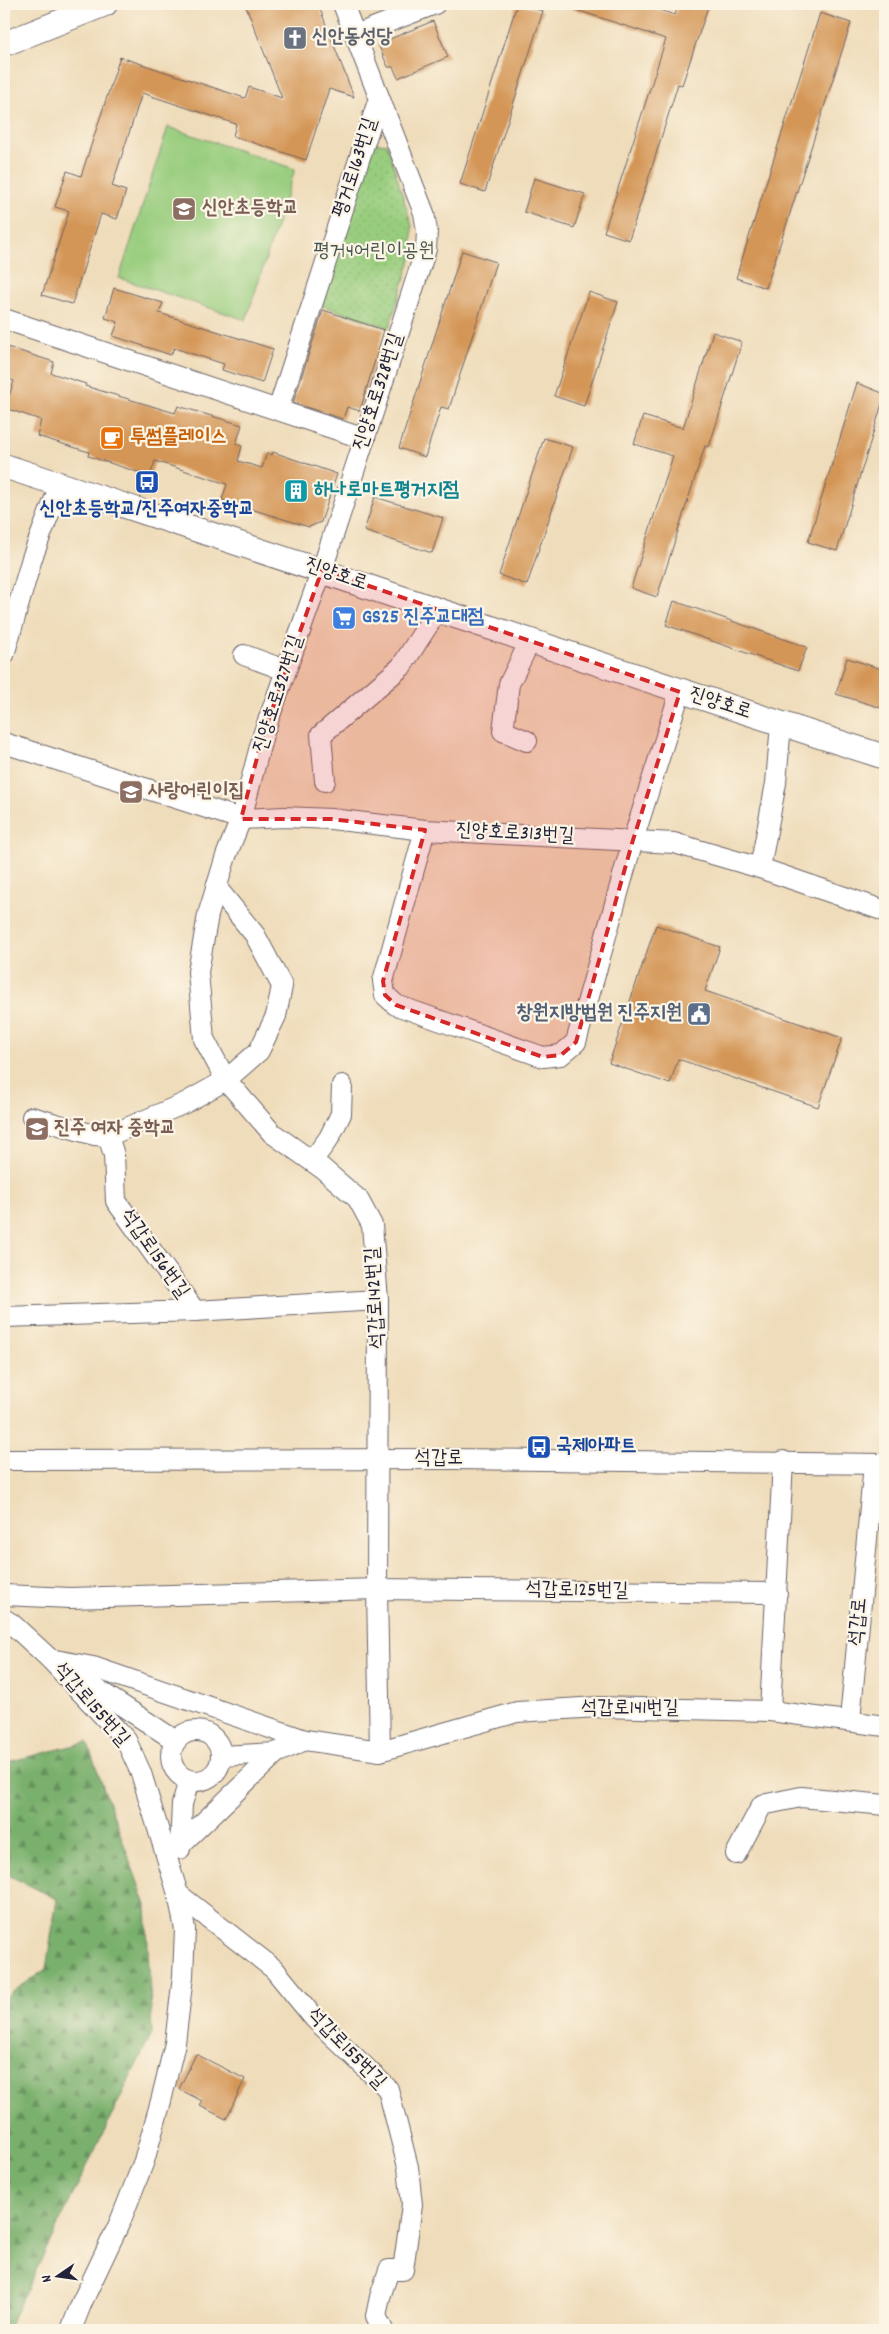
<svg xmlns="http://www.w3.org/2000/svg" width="889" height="2334" font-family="Dekko,'Poor Story',sans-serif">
	<defs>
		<pattern id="forest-firs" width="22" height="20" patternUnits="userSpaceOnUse" patternTransform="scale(1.25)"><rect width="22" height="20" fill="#7ab06d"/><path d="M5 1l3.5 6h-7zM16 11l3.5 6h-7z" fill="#648f5b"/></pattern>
		<pattern id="park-dots" width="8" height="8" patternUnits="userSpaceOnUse" patternTransform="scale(1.25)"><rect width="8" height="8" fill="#99cd7e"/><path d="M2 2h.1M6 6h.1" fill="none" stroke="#84b06e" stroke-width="1.8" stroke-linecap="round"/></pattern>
	</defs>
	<rect width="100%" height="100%" fill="#fcf5e5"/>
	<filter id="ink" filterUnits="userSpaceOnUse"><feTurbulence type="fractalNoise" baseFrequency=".02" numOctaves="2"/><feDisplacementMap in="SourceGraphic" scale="10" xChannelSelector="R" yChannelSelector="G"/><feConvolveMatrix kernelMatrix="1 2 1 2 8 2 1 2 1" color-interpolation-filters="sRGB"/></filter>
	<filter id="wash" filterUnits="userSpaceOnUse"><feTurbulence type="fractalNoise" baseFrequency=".0096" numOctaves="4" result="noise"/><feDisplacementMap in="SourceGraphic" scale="20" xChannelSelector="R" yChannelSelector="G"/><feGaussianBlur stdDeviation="1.12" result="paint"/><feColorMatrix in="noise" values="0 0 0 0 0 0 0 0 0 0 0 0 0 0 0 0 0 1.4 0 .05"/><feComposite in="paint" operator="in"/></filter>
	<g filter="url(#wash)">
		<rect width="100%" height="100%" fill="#efdcba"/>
		<polygon fill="#99cd7e" stroke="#5e785c" points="168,127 295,169 246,320 119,278"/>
		<polygon fill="url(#forest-firs)" stroke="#4e6954" points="87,1742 146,1905 152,2033 7,2330 4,2330 4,1998 46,1969 57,1899 4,1873 4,1763"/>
		<polygon fill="url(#park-dots)" stroke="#5e785c" points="371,142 387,144 412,226 412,256 389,328 317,304"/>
		<g id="blocks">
			<g fill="#d49657">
				<polygon points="245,4 318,4 354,97 329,89 306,160 233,136 236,124 142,93 112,186 126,191 117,219 101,214 72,304 42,295 69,211 55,207 67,171 81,176 120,57 245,98 249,87 282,98"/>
				<polygon points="517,4 543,11 485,192 460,184"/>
				<polygon points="567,4 641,4 675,15 679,4 709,4 682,85 678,84 629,240 604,232 666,39 567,7"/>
				<polygon points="820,13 851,23 766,288 736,278"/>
				<polygon points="433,21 448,57 398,78 393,67 388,67 378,44"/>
				<polygon points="534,178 585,194 574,228 524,212"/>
				<polygon points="462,251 496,262 449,409 441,407 425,457 399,448"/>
				<polygon points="114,288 163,303 159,313 273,349 262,383 222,370 224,364 174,348 171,355 113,336 118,322 105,318"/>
				<polygon points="589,292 618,302 584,406 554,396"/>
				<polygon points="323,310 384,330 360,411 347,407 343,419 293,403"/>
				<polygon points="713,332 742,342 709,447 705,446 657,597 631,588 673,456 634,444 643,416 683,428"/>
				<polygon points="4,346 54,362 51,373 86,384 85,386 175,413 178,406 242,425 236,444 242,446 238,461 262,468 267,453 272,455 273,452 337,474 321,522 309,527 222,500 227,484 155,461 150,476 88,456 89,452 37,436 41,420 5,408 14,381 4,377"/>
				<polygon points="857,383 885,394 837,551 808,542"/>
				<polygon points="544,438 573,447 527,585 499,575"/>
				<polygon points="375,497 443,518 432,553 364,531"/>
				<polygon points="674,601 807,647 798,671 666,625"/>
				<polygon points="847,658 885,670 885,709 836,694"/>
				<polygon points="656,925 720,947 705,991 842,1038 818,1107 678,1059 670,1084 609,1063"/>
				<polygon points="196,2054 245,2079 226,2119 200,2106 202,2101 179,2089"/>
			</g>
		</g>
	</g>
	<g filter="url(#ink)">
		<use href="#blocks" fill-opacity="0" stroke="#6a6367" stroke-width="1"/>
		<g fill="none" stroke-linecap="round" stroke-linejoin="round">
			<defs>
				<g id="minor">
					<polyline points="343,4 424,213 427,231 426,249 322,570 263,735 241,819 226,856 208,915 198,972 204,1039 226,1080 272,1133 323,1169 358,1199 372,1225 378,1300 377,1589 380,1751"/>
					<polyline points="355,35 435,4"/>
					<polyline points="4,319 365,439"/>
					<polyline points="278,410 379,98"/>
					<polyline points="4,655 32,558 60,485"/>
					<polyline points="244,655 285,670"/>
					<polyline points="527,741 503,731 509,684 530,641"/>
					<polyline points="4,743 241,819 284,817 331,819 425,830 674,843 760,868 885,911"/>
					<polyline points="325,781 321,735 401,667 437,611"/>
					<polyline points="425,830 383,981 385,995 396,1005 543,1057 561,1055 576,1042 633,840 680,692"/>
					<polyline points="760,868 776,783 781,724"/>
					<polyline points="32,1117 94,1135 108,1136 185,1103 226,1080 259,1051 276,1016 282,986 255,935 216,887"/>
					<polyline points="108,1136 114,1155 116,1201 195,1311"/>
					<polyline points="312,1161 329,1138 341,1114 342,1085"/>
					<polyline points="4,1317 195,1311 378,1300"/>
					<polyline points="4,1460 452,1459 885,1464"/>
					<polyline points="4,1595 70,1598 377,1589 777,1593"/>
					<polyline points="4,1619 12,1624 50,1659 126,1740 141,1773 178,1894 185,1929 183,1976 175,2043 161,2101 144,2161 120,2222 82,2302 71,2330"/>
					<polyline points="50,1659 93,1667 305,1740 380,1751 517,1712 597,1707 770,1711 885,1726"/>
					<polyline points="83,1680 176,1741"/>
					<polyline points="770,1711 783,1461"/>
					<polyline points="850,1720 874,1464"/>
					<circle cx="196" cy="1756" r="25"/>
					<polyline points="221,1756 276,1753"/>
					<polyline points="181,1844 276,1753 305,1740"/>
					<polyline points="180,1849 182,1804 189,1781"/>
					<polyline points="736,1854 762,1805 801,1797 885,1805"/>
					<polyline points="178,1894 274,1969 314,2018 388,2089 408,2167 412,2205 403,2270 389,2270 380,2297 376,2316 383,2330"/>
				</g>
				<g id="tertiary">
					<polyline points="4,44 105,4"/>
					<path d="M4,466C298,562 590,663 885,757"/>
				</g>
			</defs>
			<use href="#minor" stroke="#6a6367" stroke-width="22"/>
			<use href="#tertiary" stroke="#6a6367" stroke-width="26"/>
			<use href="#minor" stroke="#fff" stroke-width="20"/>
			<use href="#tertiary" stroke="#fff" stroke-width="24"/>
		</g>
	</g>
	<path fill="#d62828" fill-opacity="0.2" stroke="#d62828" stroke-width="4" stroke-dasharray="10 6" stroke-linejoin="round" d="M322,570L680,692L633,840L576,1042L561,1055L543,1057L396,1005L385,995L383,981L425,830L331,819H241L263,735Z"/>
	<defs>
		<symbol id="church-square" viewBox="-11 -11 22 22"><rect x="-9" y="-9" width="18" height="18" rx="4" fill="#6b7280" stroke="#fcf5e5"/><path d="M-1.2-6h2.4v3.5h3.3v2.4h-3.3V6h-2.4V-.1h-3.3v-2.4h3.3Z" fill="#fff"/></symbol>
		<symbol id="school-square" viewBox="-11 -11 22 22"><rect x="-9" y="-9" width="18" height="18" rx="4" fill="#8d6e63" stroke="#fcf5e5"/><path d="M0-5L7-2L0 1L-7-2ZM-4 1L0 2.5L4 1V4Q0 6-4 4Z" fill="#fff"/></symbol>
		<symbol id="cafe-square" viewBox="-11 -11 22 22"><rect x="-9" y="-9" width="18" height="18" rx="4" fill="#e8710a" stroke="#fcf5e5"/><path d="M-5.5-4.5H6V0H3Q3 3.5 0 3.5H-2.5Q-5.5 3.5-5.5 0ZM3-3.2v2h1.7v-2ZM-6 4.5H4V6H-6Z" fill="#fff"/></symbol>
		<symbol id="bus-square" viewBox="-11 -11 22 22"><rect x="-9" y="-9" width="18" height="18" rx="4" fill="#1a4fb4" stroke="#fcf5e5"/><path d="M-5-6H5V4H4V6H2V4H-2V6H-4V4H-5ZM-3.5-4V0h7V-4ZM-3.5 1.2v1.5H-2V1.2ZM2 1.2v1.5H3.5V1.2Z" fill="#fff"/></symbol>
		<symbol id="building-square" viewBox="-11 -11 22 22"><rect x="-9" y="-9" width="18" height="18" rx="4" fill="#0f9aa8" stroke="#fcf5e5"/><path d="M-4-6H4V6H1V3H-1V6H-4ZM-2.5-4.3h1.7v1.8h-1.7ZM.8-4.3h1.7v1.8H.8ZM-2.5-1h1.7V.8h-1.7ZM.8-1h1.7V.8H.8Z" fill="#fff"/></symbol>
		<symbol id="supermarket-square" viewBox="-11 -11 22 22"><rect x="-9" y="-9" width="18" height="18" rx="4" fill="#3f7fe0" stroke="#fcf5e5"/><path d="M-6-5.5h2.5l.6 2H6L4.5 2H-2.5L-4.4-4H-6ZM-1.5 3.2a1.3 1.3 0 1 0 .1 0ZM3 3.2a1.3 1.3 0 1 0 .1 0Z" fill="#fff"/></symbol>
		<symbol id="civic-square" viewBox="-11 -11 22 22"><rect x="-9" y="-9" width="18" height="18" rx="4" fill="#5c6f8a" stroke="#fcf5e5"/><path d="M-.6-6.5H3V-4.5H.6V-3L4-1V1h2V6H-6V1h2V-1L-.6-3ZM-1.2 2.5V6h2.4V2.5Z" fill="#fff"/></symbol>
	</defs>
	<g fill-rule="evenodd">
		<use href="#church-square" x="281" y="24" width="28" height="28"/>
		<use href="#school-square" x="170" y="195" width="28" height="28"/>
		<use href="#cafe-square" x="98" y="424" width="28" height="28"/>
		<use href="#bus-square" x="133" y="468" width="28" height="28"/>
		<use href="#building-square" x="282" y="477" width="28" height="28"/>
		<use href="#supermarket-square" x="330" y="604" width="28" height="28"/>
		<use href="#school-square" x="117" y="778" width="28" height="28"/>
		<use href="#civic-square" x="685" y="1000" width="28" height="28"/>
		<use href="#school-square" x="23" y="1115" width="28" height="28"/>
		<use href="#bus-square" x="525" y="1433" width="28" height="28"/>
	</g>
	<g text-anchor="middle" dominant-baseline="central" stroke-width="4.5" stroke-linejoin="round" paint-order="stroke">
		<g font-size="20" font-weight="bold" fill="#5b616d" stroke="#fcf5e5" text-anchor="start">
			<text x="312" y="38">신안동성당</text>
		</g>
		<g font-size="20" fill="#22223b" stroke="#fcf5e5">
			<text transform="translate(356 168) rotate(-72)">평거로163번길</text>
			<text transform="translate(379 392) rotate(-72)">진양호로328번길</text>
			<text transform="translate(336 575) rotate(19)">진양호로</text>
			<text transform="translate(279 694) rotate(-72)">진양호로327번길</text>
			<text transform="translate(720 704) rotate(18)">진양호로</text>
			<text transform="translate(515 834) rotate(3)">진양호로313번길</text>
			<text transform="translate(154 1254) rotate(55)">석갑로156번길</text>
			<text transform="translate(376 1298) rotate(-93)">석갑로142번길</text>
			<text x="439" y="1459">석갑로</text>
			<text transform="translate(577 1591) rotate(1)">석갑로125번길</text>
			<text transform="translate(859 1622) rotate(-85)">석갑로</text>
			<text transform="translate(91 1705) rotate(49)">석갑로155번길</text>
			<text x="630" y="1709">석갑로141번길</text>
			<text transform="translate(346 2049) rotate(46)">석갑로155번길</text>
		</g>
		<g font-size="20" font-weight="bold" fill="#785e54" stroke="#fcf5e5" text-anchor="start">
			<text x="202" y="209">신안초등학교</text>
			<text x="148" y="792">사랑어린이집</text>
			<text x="54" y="1129">진주 여자 중학교</text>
		</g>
		<g font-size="20" fill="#46554f" stroke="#fcf5e5">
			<text x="374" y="252">평거4어린이공원</text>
		</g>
		<g font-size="20" font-weight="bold" fill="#c56008" stroke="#fcf5e5" text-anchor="start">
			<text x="130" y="438">투썸플레이스</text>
		</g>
		<g font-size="20" font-weight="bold" fill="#0d838f" stroke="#fcf5e5" text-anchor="start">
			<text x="314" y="491">하나로마트평거지점</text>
		</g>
		<g font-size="20" font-weight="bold" fill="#164399" stroke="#fcf5e5">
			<text x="147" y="510">신안초등학교/진주여자중학교</text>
			<text x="556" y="1447" text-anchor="start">국제아파트</text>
		</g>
		<g font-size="20" font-weight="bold" fill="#366cbe" stroke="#fcf5e5" text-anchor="start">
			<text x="362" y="618">GS25 진주교대점</text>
		</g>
		<g font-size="20" font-weight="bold" fill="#4e5e75" stroke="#fcf5e5" text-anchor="end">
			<text x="682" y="1014">창원지방법원 진주지원</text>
		</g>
	</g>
	<rect width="889" height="2334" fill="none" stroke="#fcf5e5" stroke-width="20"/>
	<g transform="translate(58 2276) rotate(257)" stroke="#fcf5e5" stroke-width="4" paint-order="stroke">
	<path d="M0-4L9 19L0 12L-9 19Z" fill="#22223b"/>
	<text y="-8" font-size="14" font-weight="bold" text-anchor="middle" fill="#22223b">N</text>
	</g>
</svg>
